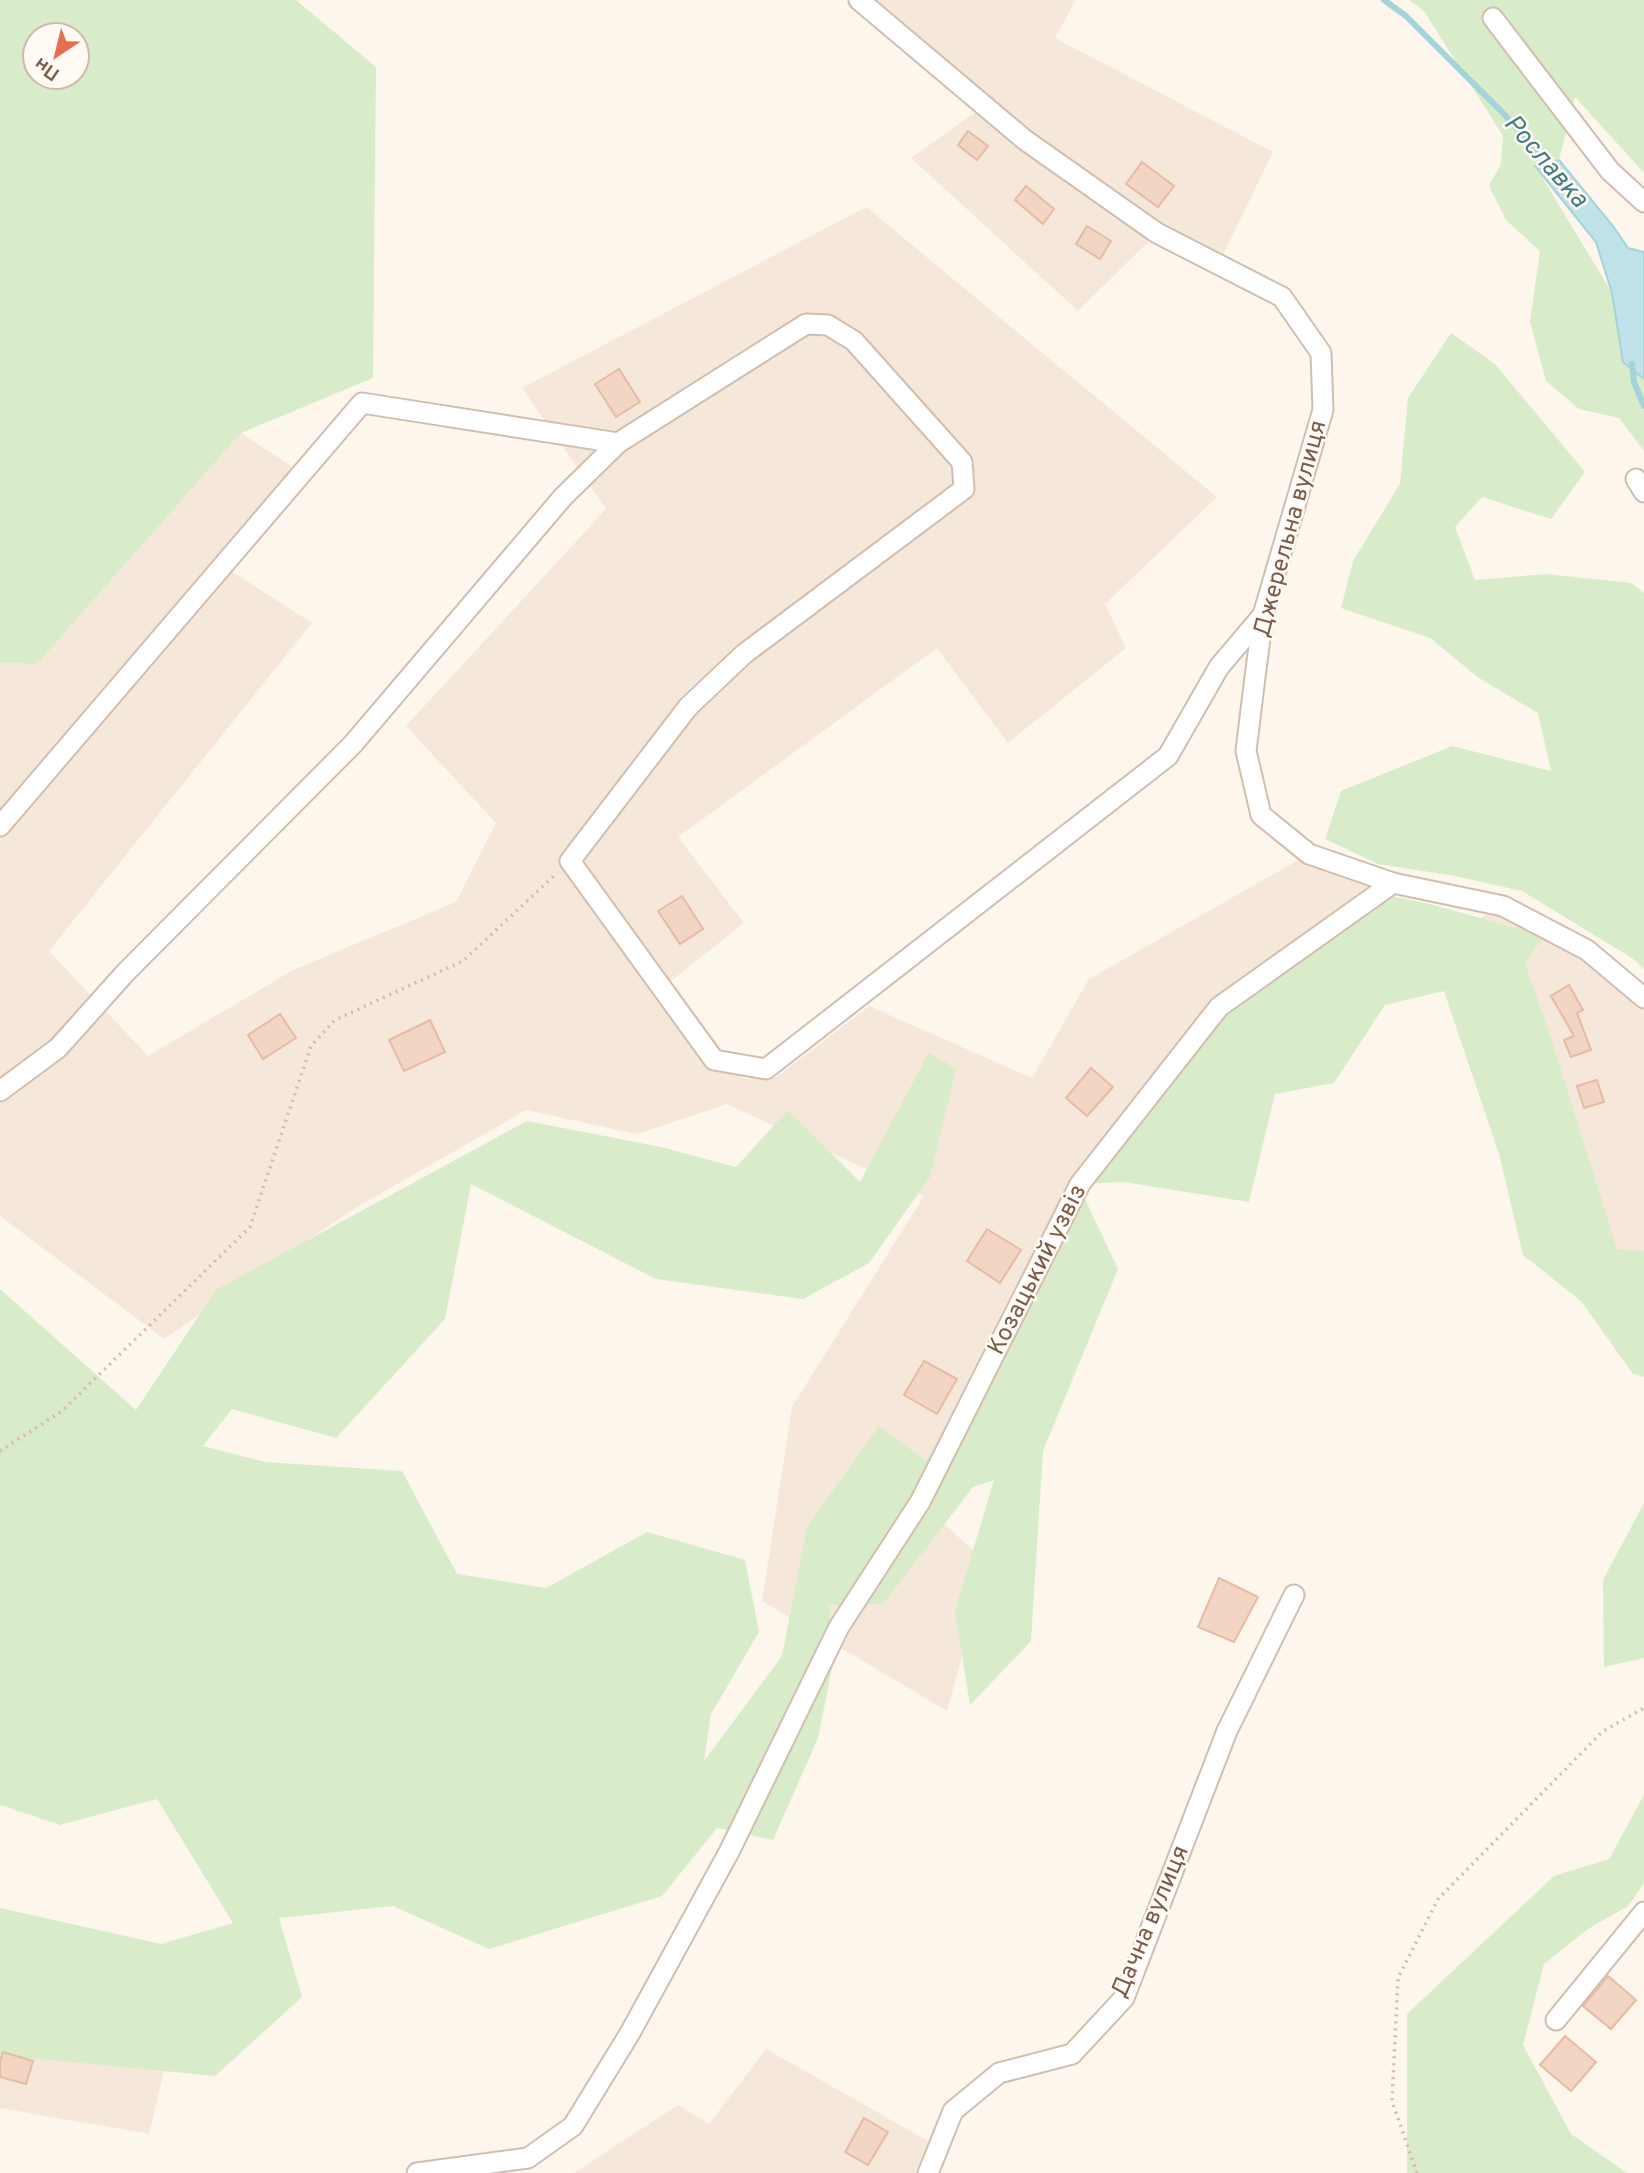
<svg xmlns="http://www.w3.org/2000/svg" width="1644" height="2173" font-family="Overpass,sans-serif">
	<rect width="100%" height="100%" fill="#fdf6ec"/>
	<g fill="#f5e8da">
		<polygon points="859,0 1076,0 1055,38 1273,152 1218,265 1157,233 1078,311 911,158 984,106"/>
		<polygon points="866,207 1217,497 1105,604 1126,648 1008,743 937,648 678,837 744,923 671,981 744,1079 777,1077 869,1006 1032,1078 1089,979 1309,854 1393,883 1080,1184 920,1502 988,1564 947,1711 762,1601 792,1407 924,1196 727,1104 637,1134 526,1110 352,1210 164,1339 0,1216 0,663 37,664 241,433 306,476 228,569 312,623 49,951 148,1056 293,970 456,902 496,823 406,726 606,509 522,388"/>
		<polygon points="1503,906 1644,998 1644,1310 1468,924"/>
		<polygon points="0,1967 188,1970 149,2134 0,2108"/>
		<polygon points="766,2049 928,2141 915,2173 574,2173 678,2105 709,2124"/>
	</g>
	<g fill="#d8ecc9" fill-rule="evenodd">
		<path d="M0,0H296L376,67L373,378L241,433L37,664L0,663ZM35,35H77V77H35Z"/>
		<polygon points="1409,0 1644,0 1644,173 1575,97 1559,160 1536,167 1612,293 1623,362 1644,379 1644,451 1619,418 1579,409 1546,381 1530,322 1540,251 1506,220 1489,186 1501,164 1503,136 1424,11"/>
		<polygon points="1451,333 1495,364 1585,472 1551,519 1482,497 1455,527 1475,580 1546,574 1631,583 1644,593 1644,969 1632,958 1522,891 1455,876 1378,864 1325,839 1341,791 1452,746 1551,771 1538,713 1479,678 1430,638 1341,608 1353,561 1400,484 1408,398"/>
		<polygon points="1380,894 1430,904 1544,936 1525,963 1551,1038 1617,1249 1644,1251 1644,1377 1633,1374 1581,1301 1523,1255 1499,1154 1444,991 1385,1005 1334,1083 1275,1094 1249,1202 1124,1182 1080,1184 1219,1007"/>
		<polygon points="929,1052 956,1069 930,1177 869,1263 803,1299 656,1279 471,1184 445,1319 336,1438 232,1409 203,1446 265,1462 402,1471 457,1574 546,1588 647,1532 745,1560 759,1632 711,1714 704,1761 782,1656 807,1527 879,1426 926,1461 1018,1326 1085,1199 1118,1269 1043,1451 1031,1641 970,1705 955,1611 994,1480 973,1487 883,1604 829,1605 833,1663 818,1738 773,1840 717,1828 662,1896 489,1949 393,1906 279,1918 302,1997 215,2076 0,2055 0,1908 161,1944 233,1923 157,1799 60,1825 0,1805 0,1289 136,1410 216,1290 527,1121 661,1147 736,1167 788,1110 860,1182"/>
		<polygon points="1644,1503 1644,1658 1604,1667 1603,1580"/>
		<polygon points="1644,1795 1644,1883 1628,1906 1588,1929 1544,1964 1523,2045 1571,2134 1627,2173 1407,2173 1407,2014 1554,1876 1609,1859"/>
	</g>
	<polygon fill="#bfe3e8" stroke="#a5d3da" stroke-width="2" points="1559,160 1613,226 1628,248 1644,252 1644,379 1623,362 1612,293 1596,242 1535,166"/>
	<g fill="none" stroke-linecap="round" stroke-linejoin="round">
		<g stroke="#a5d3da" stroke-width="6">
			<polyline points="1384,0 1406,16 1503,113 1553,168"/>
			<polyline points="1632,364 1634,382 1644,406"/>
		</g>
	</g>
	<g fill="#f3d5c3" stroke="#e6bba3" stroke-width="2">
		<polygon points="968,131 988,146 977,160 958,145"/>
		<polygon points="1142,162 1174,186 1158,207 1126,184"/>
		<polygon points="1026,186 1054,209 1043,224 1015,200"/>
		<polygon points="1087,226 1111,241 1100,259 1076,244"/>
		<polygon points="619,369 640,402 616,417 595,384"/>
		<polygon points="682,896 703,929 680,944 658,911"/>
		<polygon points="1569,985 1583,1010 1577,1013 1591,1050 1571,1057 1564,1040 1574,1036 1551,996"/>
		<polygon points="280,1014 296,1038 263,1059 248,1035"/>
		<polygon points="430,1020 445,1052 404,1071 389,1040"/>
		<polygon points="1091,1068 1113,1087 1087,1116 1066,1098"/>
		<polygon points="1597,1080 1604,1102 1584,1108 1577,1086"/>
		<polygon points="987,1229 1021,1250 1000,1283 967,1261"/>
		<polygon points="924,1361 957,1379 937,1414 904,1395"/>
		<polygon points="1219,1578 1258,1597 1234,1642 1198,1627"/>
		<polygon points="1608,1976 1636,2000 1611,2029 1583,2006"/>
		<polygon points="1565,2036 1596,2062 1571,2091 1540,2065"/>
		<polygon points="3,2052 33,2061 26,2084 0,2077 0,2062"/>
		<polygon points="864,2118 888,2132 868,2165 845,2152"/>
	</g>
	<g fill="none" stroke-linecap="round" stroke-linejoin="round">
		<defs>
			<g id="minor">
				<polyline points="859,0 1025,140 1157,233 1282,297 1321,353 1323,410 1263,615 1255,677 1246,751 1261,815 1309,854 1393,883 1503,906 1587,950 1644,998"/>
				<polyline points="1493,18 1610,171 1644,202"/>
				<polyline points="1636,479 1644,492"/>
				<polyline points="0,826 362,403 618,443"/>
				<polyline points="0,1091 58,1048 126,972 353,744 563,497 618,443 806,324 828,325 854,341 962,462 964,489 744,654 688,707 570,861 714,1060 766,1069 1168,756 1219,667 1263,615"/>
				<polyline points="1556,2020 1644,1912"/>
				<polyline points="417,2173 528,2158 573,2126 630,2033 729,1852 839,1627 920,1502 1080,1184 1219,1007 1393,883"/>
				<polyline points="928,2173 953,2111 999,2073 1072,2054 1124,1998 1227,1731 1294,1595"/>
			</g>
		</defs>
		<use href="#minor" stroke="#d1beb0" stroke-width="23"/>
		<g stroke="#d9b8a5" stroke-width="3.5" stroke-dasharray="2 5" stroke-linecap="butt">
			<polyline points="0,1451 62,1411 250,1227 311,1046 335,1020 463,961 556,874"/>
			<polyline points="1417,2173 1392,2101 1398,1978 1438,1899 1602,1732 1644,1708"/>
		</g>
		<use href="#minor" stroke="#fff" stroke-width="19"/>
	</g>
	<g text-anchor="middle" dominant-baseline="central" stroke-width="5" stroke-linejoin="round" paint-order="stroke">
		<g font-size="24" fill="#7a5c4d" stroke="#fffaf3">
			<text transform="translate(1291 529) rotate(-75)">Джерельна вулиця</text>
			<text transform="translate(1038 1270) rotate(-63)">Козацький узвіз</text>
			<text transform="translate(1151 1922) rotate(-67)">Дачна вулиця</text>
		</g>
		<g font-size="26" font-style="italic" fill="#437c86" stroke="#fffaf3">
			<text transform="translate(1545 162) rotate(49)">Рославка</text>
		</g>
	</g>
	<g transform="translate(56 56) rotate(215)"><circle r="33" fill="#fffaf3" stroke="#cabbb1" stroke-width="2"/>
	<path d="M0-5L12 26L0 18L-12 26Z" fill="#e76f51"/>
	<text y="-10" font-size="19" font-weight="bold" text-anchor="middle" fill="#7a5c4d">Пн</text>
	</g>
</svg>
